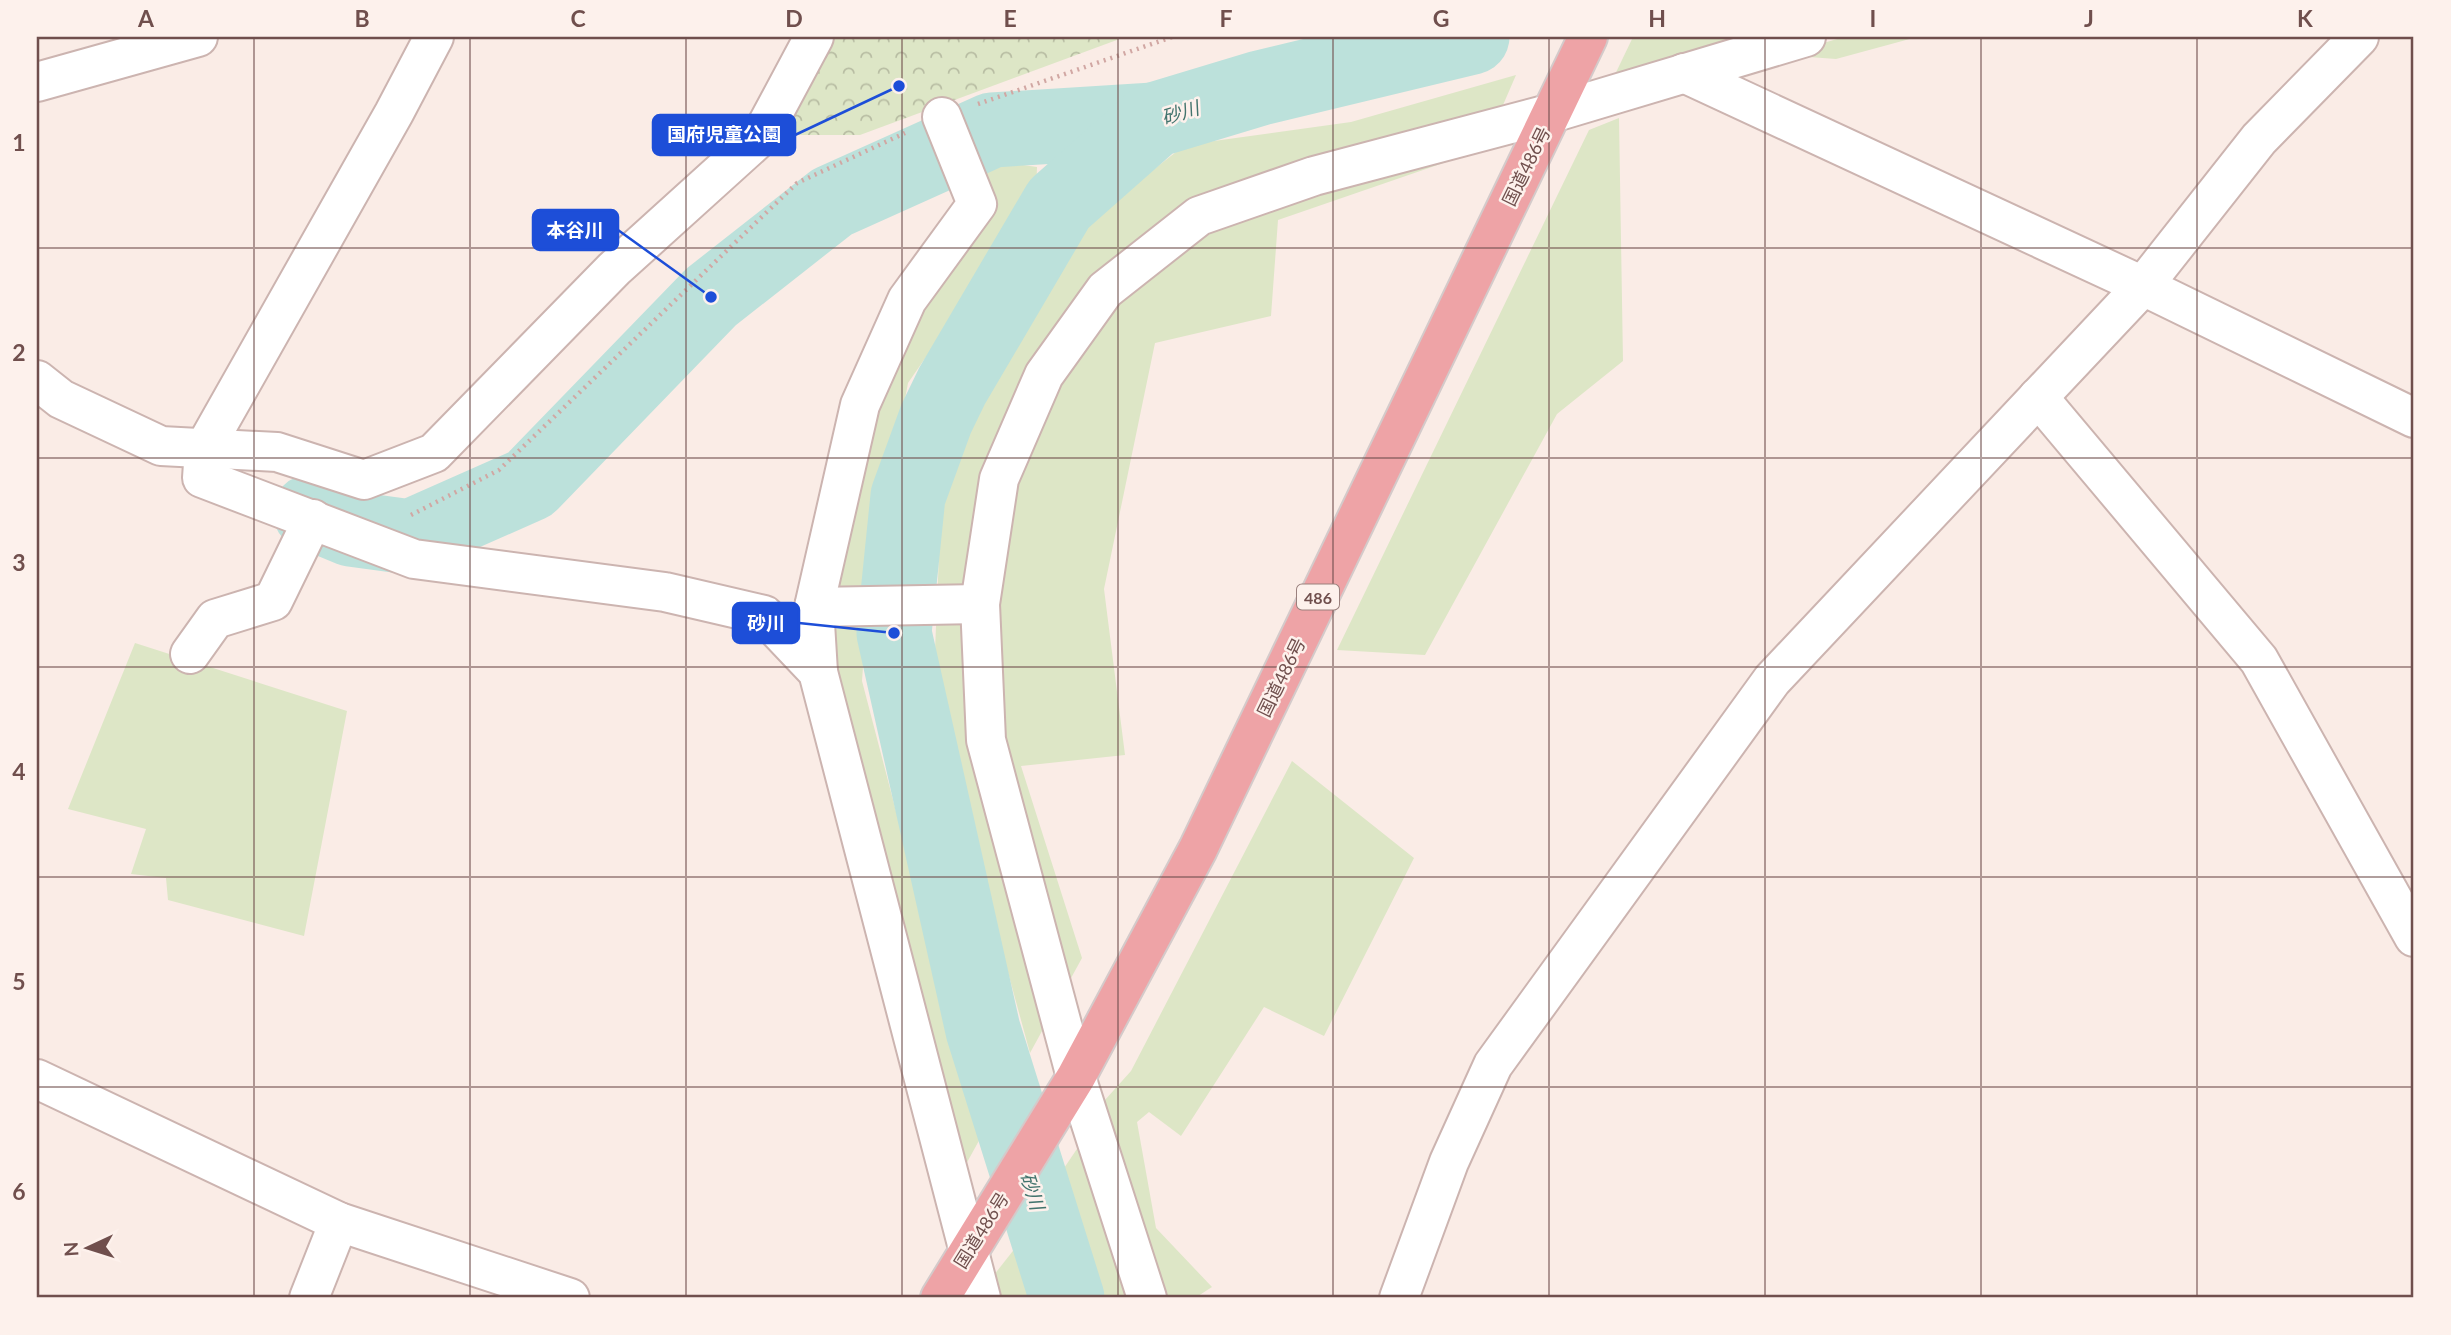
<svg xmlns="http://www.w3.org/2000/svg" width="2451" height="1335" font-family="Lato,'Noto Sans JP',sans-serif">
	<defs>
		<pattern id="forest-crowns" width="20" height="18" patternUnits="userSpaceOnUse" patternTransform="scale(1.75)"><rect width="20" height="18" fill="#dde6c6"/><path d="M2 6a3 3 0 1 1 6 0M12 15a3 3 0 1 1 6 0" fill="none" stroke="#b8bda3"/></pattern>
	</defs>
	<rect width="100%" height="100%" fill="#faece6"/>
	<g fill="#dde6c6">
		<polygon points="1633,37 1763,37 1609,87"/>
		<polygon points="1844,37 1917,37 1836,59 1782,55"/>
		<polygon points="1516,75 1484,149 1278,220 1271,316 1155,343 1104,589 1125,755 1021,766 1082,958 1030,1053 933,698 943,460 1062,241 1185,145 1351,122"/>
		<polygon points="1619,118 1623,361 1557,414 1425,655 1337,650 1589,130"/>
		<polygon points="980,159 1037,167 1036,198 908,383 869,591 833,591 874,403 915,311 991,211"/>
		<polygon points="828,624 866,624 862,681 981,1137 960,1175 831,670"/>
		<polygon points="135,643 347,711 304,936 168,900 166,878 131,874 146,829 68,809"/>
		<polygon points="1292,761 1414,858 1324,1036 1264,1007 1181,1136 1149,1112 1137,1122 1156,1228 1212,1287 1195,1298 1164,1298 1096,1110 1131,1071"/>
		<polygon points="1083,1140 1133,1298 1093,1298 1056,1180"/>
		<polygon points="1016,1247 1029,1298 995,1298 990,1280"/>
	</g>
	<polygon fill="url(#forest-crowns)" points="833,37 1125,37 860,135 779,135"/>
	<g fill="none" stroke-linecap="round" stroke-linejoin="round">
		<g stroke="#bce1db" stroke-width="75">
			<polyline points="310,512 351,529 410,537 530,484 711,297 832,202 992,130 1154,120"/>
			<polyline points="1067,1298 983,1030 894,633 908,496 936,419 952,386 1059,204 1154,120 1260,88 1472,37"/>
		</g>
		<defs>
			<g id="minor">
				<polyline points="434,37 394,113 204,449 202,478 414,559 665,592 764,615 818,672 981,1298"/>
				<polyline points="1684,73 2143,286 2414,418"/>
				<polyline points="37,82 198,37"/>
				<polyline points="37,380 61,399 161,446 277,452 364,480 434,453 614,269 761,136 814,37"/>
				<polyline points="2038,397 2259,660 2414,937"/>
				<polyline points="814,607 980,604"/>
				<polyline points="190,654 215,619 273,601 313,519"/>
				<polyline points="818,672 814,607 860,405 907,300 977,204 942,117"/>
				<polyline points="37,1079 339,1222 570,1298"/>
				<polyline points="309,1298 339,1222"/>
				<polyline points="1147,1298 1076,1077 986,740 980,604 999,479 1044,375 1105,290 1199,216 1314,176 1552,113 1806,37"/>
				<polyline points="1399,1298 1449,1162 1493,1065 1772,680 2143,286 2259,139 2359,37"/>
			</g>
			<polyline id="highway" points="940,1298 1076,1077 1198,849 1588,37"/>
		</defs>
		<use href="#minor" stroke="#ccb4b0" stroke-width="42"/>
		<use href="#highway" stroke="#d4caca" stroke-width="42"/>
		<g stroke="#d1a7a3" stroke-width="4.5" stroke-dasharray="2 5" stroke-linecap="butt">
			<polyline points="978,104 1172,37"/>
			<polyline points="411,515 499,470 797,183 905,133"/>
		</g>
		<use href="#minor" stroke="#fff" stroke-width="38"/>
		<use href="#highway" stroke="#eea3a6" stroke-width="38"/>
	</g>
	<path fill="none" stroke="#704f4d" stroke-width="2" stroke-opacity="0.55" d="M254,37V1298M470,37V1298M686,37V1298M902,37V1298M1118,37V1298M1333,37V1298M1549,37V1298M1765,37V1298M1981,37V1298M2197,37V1298M37,248H2414M37,458H2414M37,667H2414M37,877H2414M37,1087H2414"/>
	<g text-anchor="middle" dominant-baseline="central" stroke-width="5" stroke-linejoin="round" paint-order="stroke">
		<rect fill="#fdf1ec" stroke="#9a807d" stroke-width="2" x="1297" y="584.5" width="42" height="25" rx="5"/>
		<g font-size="16" font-weight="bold" fill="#704f4d">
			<text x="1318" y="597">486</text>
		</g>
		<g font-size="18" fill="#704f4d" stroke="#fdf1ec">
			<text transform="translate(1526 166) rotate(-64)">国道486号</text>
			<text transform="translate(1281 677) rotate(-64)">国道486号</text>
			<text transform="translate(981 1230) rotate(-58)">国道486号</text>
		</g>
		<g font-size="19" font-style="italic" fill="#42746d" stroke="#fdf1ec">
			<text transform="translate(1180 112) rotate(-17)">砂川</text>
			<text transform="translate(1033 1191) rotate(72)">砂川</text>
		</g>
	</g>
	<path fill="none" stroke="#1d4ed8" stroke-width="2.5" d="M899 86L795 135M711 297L618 230M894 633L799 623"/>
	<g fill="#1d4ed8" stroke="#fdf1ec" stroke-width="2.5">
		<circle cx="899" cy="86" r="7"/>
		<circle cx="711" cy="297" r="7"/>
		<circle cx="894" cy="633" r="7"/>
	</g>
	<g fill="#1d4ed8" stroke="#1d4ed8" stroke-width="2.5">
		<rect x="653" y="115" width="142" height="40" rx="7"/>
		<rect x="533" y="210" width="85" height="40" rx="7"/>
		<rect x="733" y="603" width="66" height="40" rx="7"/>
	</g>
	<g font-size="19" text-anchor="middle" font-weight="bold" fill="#fff">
		<text x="724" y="141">国府児童公園</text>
		<text x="575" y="237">本谷川</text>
		<text x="766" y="630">砂川</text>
	</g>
	<rect width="2451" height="1335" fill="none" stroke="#fdf1ec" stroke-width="77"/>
	<g transform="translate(88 1248) rotate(266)" stroke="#fdf1ec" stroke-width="5" paint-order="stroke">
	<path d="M0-5L12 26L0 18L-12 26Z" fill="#704f4d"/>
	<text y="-10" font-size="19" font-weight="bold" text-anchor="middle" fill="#704f4d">N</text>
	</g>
	<rect x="38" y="38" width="2374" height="1258" fill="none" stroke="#704f4d" stroke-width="2.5"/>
	<g font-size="23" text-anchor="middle" font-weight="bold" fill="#704f4d">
		<text x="146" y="27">A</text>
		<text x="362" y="27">B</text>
		<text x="578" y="27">C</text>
		<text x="794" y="27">D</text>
		<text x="1010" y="27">E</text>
		<text x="1226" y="27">F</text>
		<text x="1441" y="27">G</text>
		<text x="1657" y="27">H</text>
		<text x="1873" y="27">I</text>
		<text x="2089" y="27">J</text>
		<text x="2305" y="27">K</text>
		<text x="19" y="151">1</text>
		<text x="19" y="361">2</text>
		<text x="19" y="571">3</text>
		<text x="19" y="780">4</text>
		<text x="19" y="990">5</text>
		<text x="19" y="1200">6</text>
	</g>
</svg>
